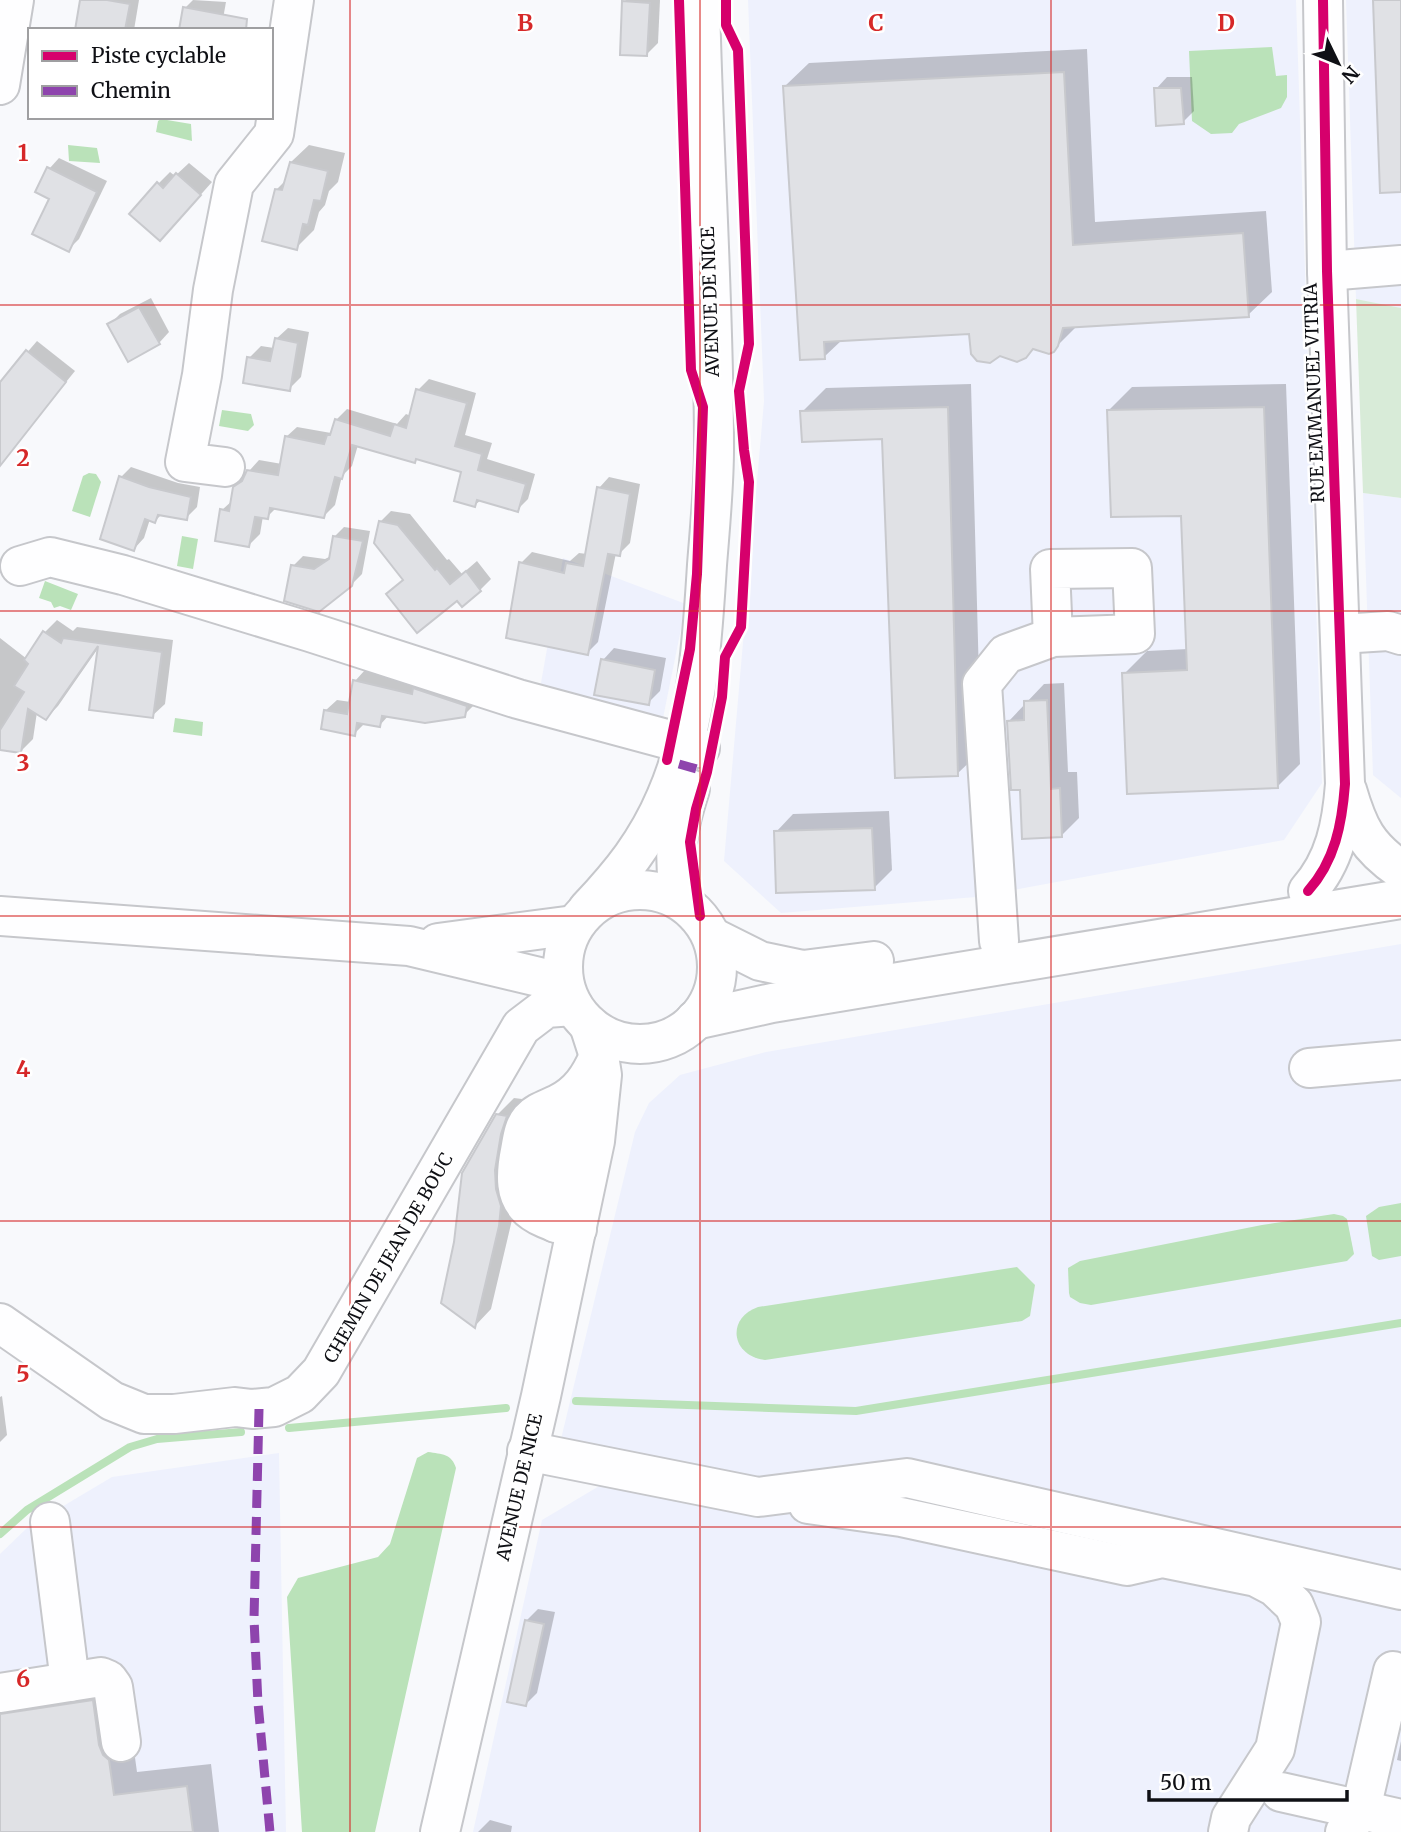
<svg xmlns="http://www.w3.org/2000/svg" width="1401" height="1832" font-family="Merriweather,serif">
	<rect width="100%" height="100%" fill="#f8f9fc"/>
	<g fill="#eef1fd">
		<polygon points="748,0 1296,0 1322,783 1284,840 976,897 781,913 724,861 764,401"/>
		<polygon points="1346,0 1401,0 1401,308 1356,299"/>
		<polygon points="1363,493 1401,498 1401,798 1373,775"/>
		<polygon points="563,558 686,604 661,728 538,700"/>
		<polygon points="1401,944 1401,1832 473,1832 542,1520 606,1482 561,1439 635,1132 649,1103 680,1075 766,1052"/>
		<polygon points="279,1453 286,1832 0,1832 0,1554 28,1527 112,1477"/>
	</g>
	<polygon fill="#d8ebd8" points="1356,299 1401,308 1401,498 1363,493"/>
	<g fill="#bae2b9">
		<polygon points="1272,47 1276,76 1287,75 1287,97 1281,108 1239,124 1232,133 1211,134 1192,121 1189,51"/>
		<polygon points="161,119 191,124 192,141 156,132 158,121"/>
		<polygon points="68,145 97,148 100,163 69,161"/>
		<polygon points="222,410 251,414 254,425 248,431 219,426"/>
		<polygon points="89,473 96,474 101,482 90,517 72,511 83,476"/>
		<polygon points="182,536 198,539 193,569 177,566"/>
		<polygon points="45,581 78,594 71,610 60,606 54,608 51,602 39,598"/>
		<polygon points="175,718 203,722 202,736 173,732"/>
		<polygon points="1401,1203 1401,1256 1379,1260 1372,1256 1366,1216 1379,1207"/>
		<polygon points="1334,1214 1343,1216 1347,1219 1354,1254 1347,1261 1091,1305 1080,1303 1070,1297 1069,1293 1068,1268 1080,1261 1262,1225"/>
		<path d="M1017,1267L1035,1285L1030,1316L1022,1321L765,1360C731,1356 726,1318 758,1307Z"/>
		<path d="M428,1452C442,1454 452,1454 456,1468L375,1832H302L287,1597L298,1578L378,1557L390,1544L417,1458Z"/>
	</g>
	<g fill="#0003">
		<polygon points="82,0 139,0 134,30 77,29"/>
		<polygon points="193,0 226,2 221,30 185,8"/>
		<polygon points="626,0 660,0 658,43 647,54 624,2"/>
		<polygon points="1087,49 1095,222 1266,211 1272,292 1248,315 1078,325 1053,350 970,332 842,340 824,357 785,86 809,63"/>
		<polygon points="1167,77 1192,77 1194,111 1183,122 1156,89"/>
		<polygon points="309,145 345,153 338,182 329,191 325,205 319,212 314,230 296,248 276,190 287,179 291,162"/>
		<polygon points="59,158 107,181 79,239 68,250 52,198 49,169"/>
		<polygon points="189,163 212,182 172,227 158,184 170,172 175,176"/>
		<polygon points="151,298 169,332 159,343 109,325 120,314"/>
		<polygon points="288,328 309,332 301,377 289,389 249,358 261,346 274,348 276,339"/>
		<polygon points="37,341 75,371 9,452 0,445 0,384"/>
		<polygon points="429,379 476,393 465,435 492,443 487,459 535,474 528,499 517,510 481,500 475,505 463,471 418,458 415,461 358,445 352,466 342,476 335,505 324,516 277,507 267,517 263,516 260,534 249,545 222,510 233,500 234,488 259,460 282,464 286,437 297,427 331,433 336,420 347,409 397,424 406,414 411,416 418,390"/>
		<polygon points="971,384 981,751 957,774 884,437 802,412 826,388"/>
		<polygon points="1286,384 1300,764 1277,787 1124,674 1147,651 1188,649 1183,514 1109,410 1132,387"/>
		<polygon points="131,467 178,483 200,487 197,507 186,518 162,514 155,521 150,519 144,538 134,549 121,477"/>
		<polygon points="609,477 640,484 630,543 619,554 616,553 598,642 587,653 521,563 532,552 570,561 579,553 587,554 599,488"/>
		<polygon points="391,511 410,514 447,560 449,559 462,574 477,561 491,579 480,590 457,598 405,579 380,522"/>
		<polygon points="344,527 370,531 362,574 351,585 293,566 303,556 325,559 331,556 334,537"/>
		<polygon points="57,620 73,631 77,627 173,640 165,704 152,716 99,647 58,706 46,718 37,712 33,739 21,751 0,744 0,638 27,659 45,632"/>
		<polygon points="614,648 666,658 660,691 648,703 603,660"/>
		<polygon points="365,670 421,683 475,704 464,715 389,715 380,725 365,723 354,734 323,728 326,710 337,700 351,702 355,681"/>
		<polygon points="1064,683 1068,772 1077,772 1079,818 1061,836 1022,788 1009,721 1044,684"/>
		<polygon points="889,811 892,870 874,888 776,832 793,814"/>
		<polygon points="514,1098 522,1099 517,1116 515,1207 491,1309 475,1326 497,1115"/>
		<polygon points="2,1396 7,1435 0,1442 0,1397"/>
		<polygon points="538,1609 555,1612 537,1693 525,1705 526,1621"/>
		<polygon points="116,1678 132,1736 137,1772 211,1764 219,1832 0,1832 0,1686"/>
		<polygon points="1401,1741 1401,1761 1397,1760"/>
		<polygon points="490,1820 512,1826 511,1832 478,1832"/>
	</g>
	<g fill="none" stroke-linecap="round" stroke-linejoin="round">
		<g stroke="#bae2b9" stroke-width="8">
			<polyline points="576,1401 856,1411 1401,1323"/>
			<polyline points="289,1428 506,1408"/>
			<polyline points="0,1534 27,1510 130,1447 157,1439 241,1432"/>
		</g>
	</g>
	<g fill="#e0e1e5" stroke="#c8c9cd" stroke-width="2">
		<polygon points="80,0 107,0 130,4 125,30 75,30"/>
		<polygon points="1373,0 1401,0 1401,192 1380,193"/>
		<polygon points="622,1 650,3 647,56 620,55"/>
		<polygon points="183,7 247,19 246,30 179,30"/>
		<polygon points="1064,72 1073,245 1243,233 1249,317 1063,328 1058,346 1054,352 1049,354 1033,349 1026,358 1017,362 1000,356 990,363 977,361 971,354 969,334 824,342 825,359 800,360 783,86"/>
		<polygon points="1154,88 1181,88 1184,124 1156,126"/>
		<polygon points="290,162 328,171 321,201 314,200 308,225 303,224 297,250 262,241 275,189 282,190"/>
		<polygon points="47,167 97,192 69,252 32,234 49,199 35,192"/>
		<polygon points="176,173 201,195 160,241 129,214 157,182 163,188"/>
		<polygon points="139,307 160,344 128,362 107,324"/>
		<polygon points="275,338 298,343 290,391 243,383 247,357 270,361"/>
		<polygon points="26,350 66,382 0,466 0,382"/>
		<polygon points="416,389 467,403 455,446 482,454 478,470 526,484 518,512 477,500 475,507 454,501 461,472 416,459 415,463 352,445 342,479 335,477 324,518 270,508 268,519 255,517 249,547 215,541 220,509 229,511 233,487 242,481 247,470 278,475 285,436 324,444 327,435 330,435 335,419 390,436 394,424 406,428"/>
		<polygon points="948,407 958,776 895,778 882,439 802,442 800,411"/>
		<polygon points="1264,407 1278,788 1127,794 1122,673 1187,670 1181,516 1111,517 1107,410"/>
		<polygon points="119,476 149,487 191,497 187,520 158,515 155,523 145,519 134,551 100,539"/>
		<polygon points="597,487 630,494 620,556 608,554 588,655 506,638 519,562 564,573 566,563 583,566"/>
		<polygon points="379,521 398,525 435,570 437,568 450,584 466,571 481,591 462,607 457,601 417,633 386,594 403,580 374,543"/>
		<polygon points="333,536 363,541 352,586 319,612 284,601 291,565 314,569 329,559"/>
		<polygon points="43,631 61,643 63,638 162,652 153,718 89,710 98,646 46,720 28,709 21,753 0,750 0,730 24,692 14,686 28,664 24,660"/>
		<polygon points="601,659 655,670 649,705 594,695"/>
		<polygon points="353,680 412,694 413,688 467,706 465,717 425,723 382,716 380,727 357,723 355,736 321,729 324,710 347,714"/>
		<polygon points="1047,700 1051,789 1060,788 1062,837 1022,839 1020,790 1011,790 1007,721 1024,720 1024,701"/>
		<polygon points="872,828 875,890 776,893 774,831"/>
		<polygon points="496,1114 507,1116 501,1134 495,1170 496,1189 501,1206 499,1226 475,1328 441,1303 454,1242 462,1173"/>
		<polygon points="525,1620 544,1624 526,1706 507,1702"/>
		<polygon points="93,1700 99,1745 103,1755 109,1760 114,1795 187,1786 193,1832 0,1832 0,1714"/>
	</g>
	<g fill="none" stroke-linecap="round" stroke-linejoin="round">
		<defs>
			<g id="minor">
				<polyline points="0,85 14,0"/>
				<polyline points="1327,271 1401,265"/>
				<polyline points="225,467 185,462 202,375 213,290 234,184 274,134 294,0"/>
				<polyline points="20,566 50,557 123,575 310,632 518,699 700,748"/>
				<polyline points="1340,634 1388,631 1401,635"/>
				<path d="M1347,790C1358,828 1367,847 1401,870"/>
				<path d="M1308,891C1335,861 1342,824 1345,784L1327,271L1323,0"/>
				<polyline points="0,916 409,946 564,983"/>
				<polyline points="999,941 982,684 1006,654 1053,637 1135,634 1132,568 1050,569 1053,637"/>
				<polyline points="438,943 574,925"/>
				<polyline points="1309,1068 1401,1060"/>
				<path d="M556,1223C540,1186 563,1124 580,1089"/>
				<path d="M577,1229C528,1215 509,1206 520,1151C522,1141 523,1128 530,1120C537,1112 548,1109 558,1104C579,1094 590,1077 599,1056"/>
				<polyline points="0,1323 112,1401 144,1414 174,1414 235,1407 252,1409 274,1407 300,1394 321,1372 521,1027 546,1008 573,1006"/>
				<polyline points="527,1451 758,1497 907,1478 1401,1590"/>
				<polyline points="808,1504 901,1517 1127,1566 1162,1558 1256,1577 1275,1587 1294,1605 1301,1622 1275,1749 1231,1818 1228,1832"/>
				<polyline points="50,1522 70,1682"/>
				<polyline points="0,1693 101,1677 108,1680 113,1687 121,1742"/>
				<polyline points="1281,1792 1401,1819"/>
				<polyline points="1345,1832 1361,1809 1393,1671"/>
			</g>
			<g id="major">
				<circle cx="640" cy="967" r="77"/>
				<path d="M681,900C672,856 676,832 690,789"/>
				<path d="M588,909C621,874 647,842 666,797C698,723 702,644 707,565C710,526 714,487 714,449C714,299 703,149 700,0"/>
				<polyline points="712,937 760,961 803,970 874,961"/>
				<polyline points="695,1020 772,1003 1401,899"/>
				<polyline points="440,1832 541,1396 595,1141 602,1075 599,1056 589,1025"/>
			</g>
		</defs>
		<use href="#minor" stroke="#c6c7cb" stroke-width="42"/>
		<use href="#major" stroke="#c6c7cb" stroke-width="42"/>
		<use href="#minor" stroke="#fefeff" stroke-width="38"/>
		<use href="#major" stroke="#fefeff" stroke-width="38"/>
		<g stroke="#8e44ad" stroke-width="9" stroke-dasharray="18 9" stroke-linecap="butt">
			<polyline points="679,764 707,772"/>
			<polyline points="259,1409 254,1619 258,1703 270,1832"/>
		</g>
		<defs>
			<g id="cycleway">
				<polyline points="667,760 690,649 697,574 703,407 691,370 679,0"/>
				<path d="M1308,891C1335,861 1342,824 1345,784L1327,271L1323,0"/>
				<polyline points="700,916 690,842 696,809 707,772 722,697 725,657 741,627 749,482 744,450 739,391 749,344 738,50 726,25 726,0"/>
			</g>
		</defs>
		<use href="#cycleway" stroke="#fff" stroke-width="15"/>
		<use href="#cycleway" stroke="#d6006c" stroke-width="10"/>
	</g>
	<path fill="none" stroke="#d62828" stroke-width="2" stroke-opacity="0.55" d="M350,0V1832M700,0V1832M1051,0V1832M0,305H1401M0,611H1401M0,916H1401M0,1221H1401M0,1527H1401"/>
	<g text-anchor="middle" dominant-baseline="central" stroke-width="5" stroke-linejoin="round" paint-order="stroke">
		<g font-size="18" fill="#0f1015" stroke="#fff">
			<text transform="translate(710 302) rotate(-92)">AVENUE DE NICE</text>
			<text transform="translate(1314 393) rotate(-92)">RUE EMMANUEL VITRIA</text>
			<text transform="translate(388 1258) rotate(-60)">CHEMIN DE JEAN DE BOUC</text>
			<text transform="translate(519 1487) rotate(-77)">AVENUE DE NICE</text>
		</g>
	</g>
	<g font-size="23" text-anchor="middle" font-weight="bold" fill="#d62828" stroke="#fff" stroke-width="5" stroke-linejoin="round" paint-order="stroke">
		<text x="525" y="31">B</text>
		<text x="876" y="31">C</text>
		<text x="1226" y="31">D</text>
		<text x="23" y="161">1</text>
		<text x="23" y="466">2</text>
		<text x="23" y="771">3</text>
		<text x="23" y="1077">4</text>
		<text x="23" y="1382">5</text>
		<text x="23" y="1687">6</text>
	</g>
	<rect x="28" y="28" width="245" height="91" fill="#ffffff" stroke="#9f9fa1" stroke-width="2"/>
	<rect x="42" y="51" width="35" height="10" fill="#d6006c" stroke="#9f9fa1" stroke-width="2"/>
	<text x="91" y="63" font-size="21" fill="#0f1015">Piste cyclable</text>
	<rect x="42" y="86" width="35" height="10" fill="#8e44ad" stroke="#9f9fa1" stroke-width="2"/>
	<text x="91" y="98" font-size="21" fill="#0f1015">Chemin</text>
	<g transform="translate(1338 63) rotate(133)" stroke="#ffffff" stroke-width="5" paint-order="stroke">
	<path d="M0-5L12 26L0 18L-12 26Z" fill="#0f1015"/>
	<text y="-10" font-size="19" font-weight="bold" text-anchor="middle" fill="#0f1015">N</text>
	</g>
	<path d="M1149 1790v10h198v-10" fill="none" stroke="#0f1015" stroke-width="3.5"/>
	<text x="1160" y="1790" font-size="21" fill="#0f1015" stroke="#ffffff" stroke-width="5" paint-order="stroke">50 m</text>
</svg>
